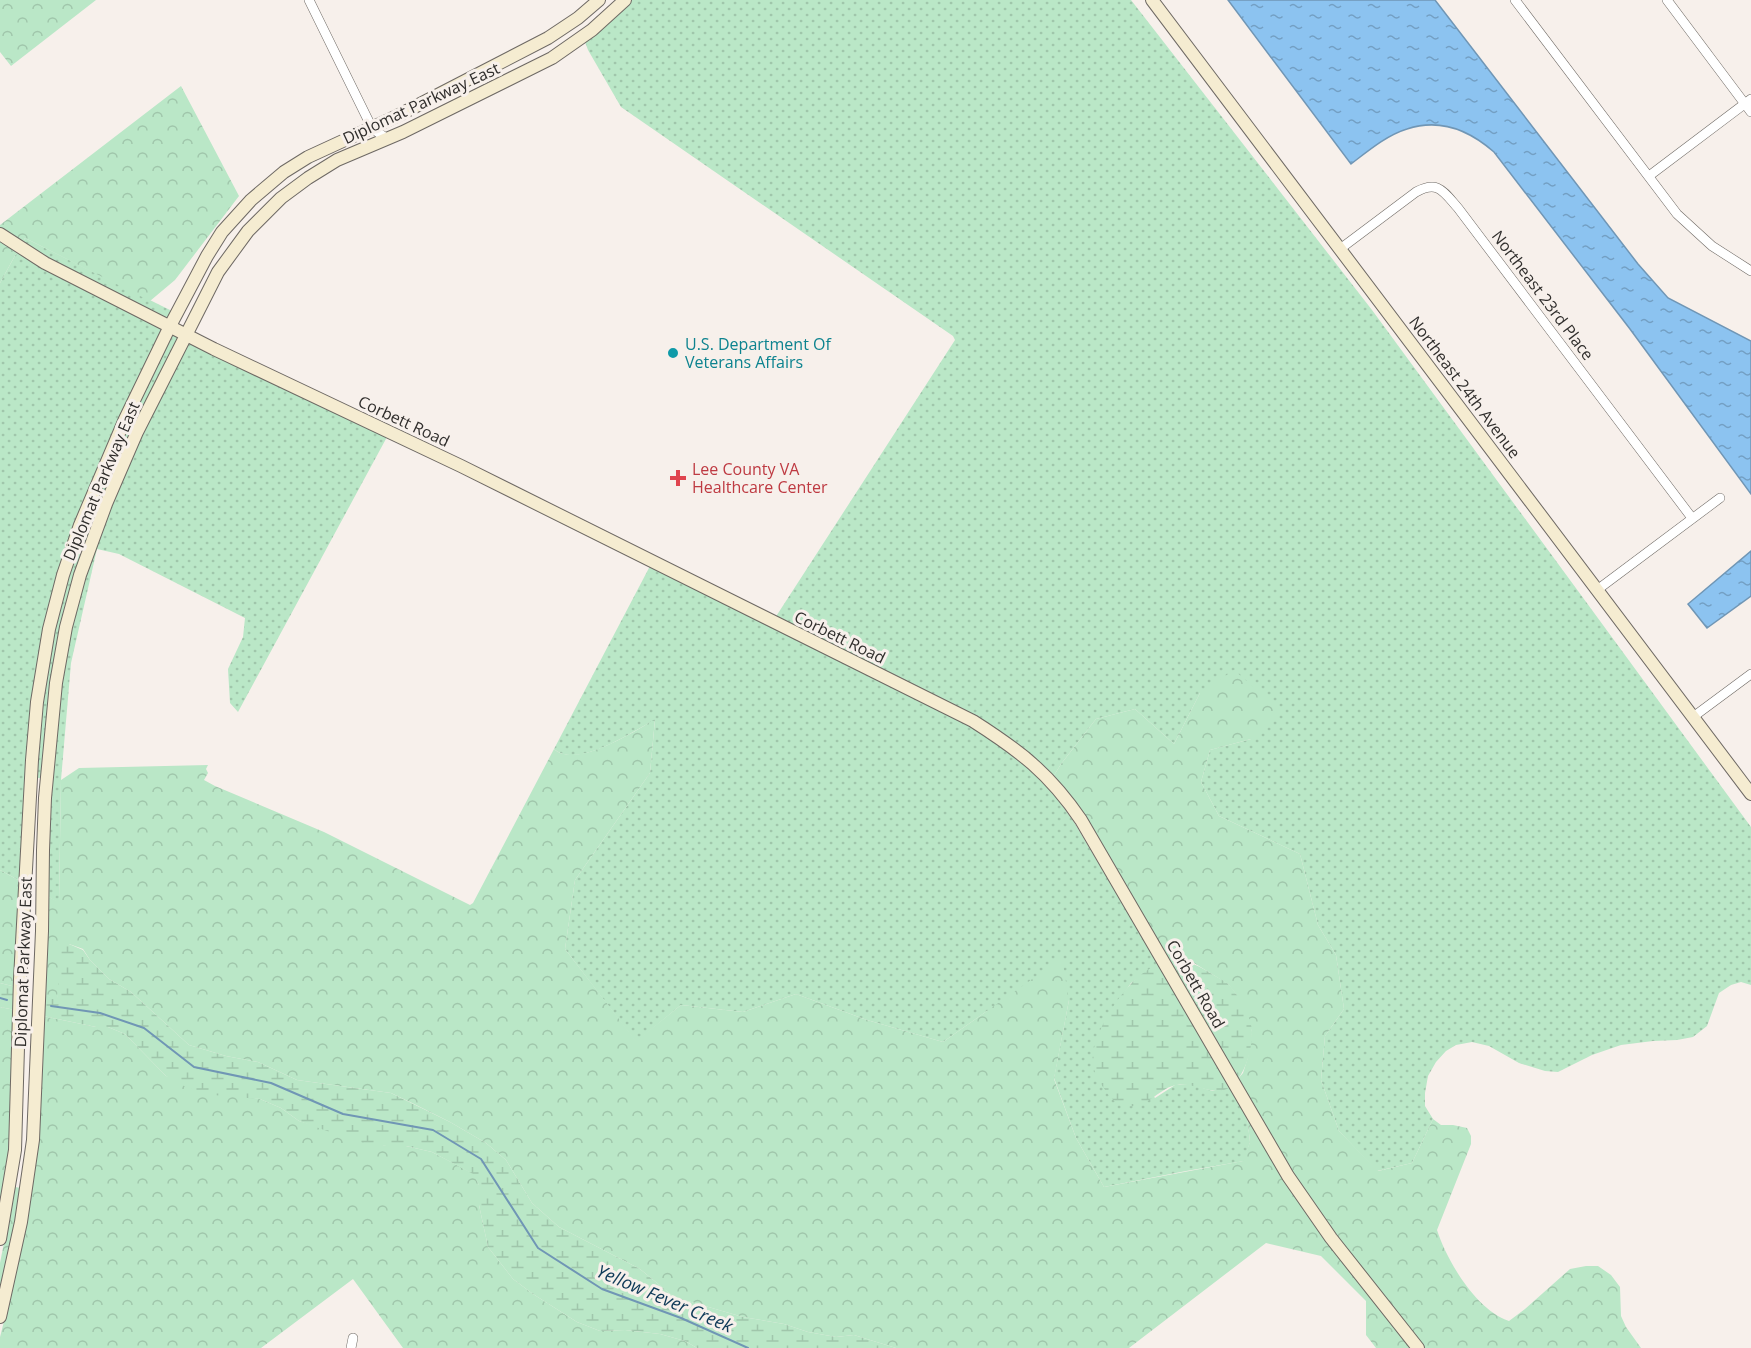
<svg xmlns="http://www.w3.org/2000/svg" width="1751" height="1348" font-family="'Open Sans',sans-serif">
	<defs>
		<pattern id="grass-dots" width="8" height="8" patternUnits="userSpaceOnUse" patternTransform="scale(1.5)"><rect width="8" height="8" fill="#bae7c7"/><path d="M2 2h.1M6 6h.1" fill="none" stroke="#a0c6ab" stroke-width="1.8" stroke-linecap="round"/></pattern>
		<pattern id="forest-crowns" width="20" height="18" patternUnits="userSpaceOnUse" patternTransform="scale(1.5)"><rect width="20" height="18" fill="#bae7c7"/><path d="M2 6a3 3 0 1 1 6 0M12 15a3 3 0 1 1 6 0" fill="none" stroke="#a0c6ab"/></pattern>
		<pattern id="wetland-marsh" width="20" height="14" patternUnits="userSpaceOnUse" patternTransform="scale(1.5)"><rect width="20" height="14" fill="#bae7c7"/><path d="M1 5h8M5 5V1M11 12h8M15 12V8" fill="none" stroke="#a0c6ab"/></pattern>
		<pattern id="water-ripples" width="26" height="14" patternUnits="userSpaceOnUse" patternTransform="scale(1.5)"><rect width="26" height="14" fill="#8cc3f0"/><path d="M2 4q2-2 4 0t4 0M15 11q2-2 4 0t4 0" fill="none" stroke="#739fc3"/></pattern>
	</defs>
	<rect width="100%" height="100%" fill="#f7f0eb"/>
	<g fill="url(#grass-dots)">
		<polygon points="632,0 1131,0 1372,310 1751,827 1751,985 1741,982 1731,985 1719,993 1707,1026 1693,1037 1677,1040 1653,1041 1621,1045 1592,1055 1558,1072 1545,1071 1519,1063 1489,1046 1472,1042 1456,1045 1446,1051 1436,1062 1428,1076 1425,1093 1425,1106 1433,1119 1412,1163 1377,1171 1339,1131 1321,1080 1325,1036 1344,1009 1336,955 1318,925 1300,854 1219,816 1201,782 1210,750 1251,739 1200,693 1174,744 1135,709 1096,719 1061,764 1053,777 1038,761 775,618 955,340 953,336 621,107 588,50 585,42 611,21"/>
		<polygon points="25,238 172,311 168,319 86,279 22,244"/>
		<polygon points="17,252 163,328 58,573 20,881 0,870 0,283"/>
		<polygon points="172,332 179,336 133,429 85,546 79,544 129,422"/>
		<path d="M188,341L387,437L238,712L230,703L228,669L243,637L245,618L119,554L97,549L71,663L61,780L59,903L47,896C50,797 52,696 78,599C87,564 101,530 115,497C138,443 162,393 188,341Z"/>
		<polygon points="76,553 82,555 42,778 35,778 42,703 54,630"/>
		<path d="M650,566L971,726L1022,760L1054,794L1074,822L1158,964L1131,983L1104,1023L1155,1098L1175,1085L1189,1084L1213,1091L1231,1087L1247,1116L1250,1142L1244,1161L1186,1171L1104,1187L1076,1138L1054,1078L1069,1000L987,1011L943,1042L867,1020L796,994L743,1012L681,1005L636,1042L565,949L575,880L650,773L655,720C632,731 578,770 554,749Z"/>
	</g>
	<g fill="url(#forest-crowns)">
		<polygon points="0,0 96,0 11,66 0,52"/>
		<polygon points="181,86 239,196 175,280 150,301 25,238 22,244 0,228 0,225"/>
		<polygon points="0,239 17,252 0,283"/>
		<path d="M1234,670L1280,710L1251,739L1210,750L1201,782L1219,816L1300,854L1318,925L1336,955L1344,1009L1325,1036L1321,1080L1339,1131L1378,1171L1412,1163L1433,1119L1441,1125H1453L1467,1128L1471,1136V1144L1437,1230C1447,1261 1476,1310 1509,1321L1525,1309L1570,1269L1586,1266H1598L1611,1275L1620,1287L1621,1316L1626,1327L1641,1348H1424L1335,1235L1292,1174L1237,1080L1243,1073L1248,1057L1252,1031L1236,994L1228,984L1194,963L1168,961L1053,777L1061,764L1096,719L1135,709L1174,744L1200,693Z"/>
		<path d="M655,719L650,773L575,880L565,949L636,1041L681,1005L743,1012L796,994L867,1020L943,1042L1062,958L1069,1000L1054,1079L1076,1138L1104,1187L1243,1161L1250,1142L1247,1116L1413,1348H1376L1366,1335V1301L1321,1256L1266,1243L1129,1348H896L854,1335L836,1337L808,1332L784,1324L743,1317L674,1297L640,1269L559,1227L532,1203L506,1160L486,1143L450,1122L412,1103L391,1093L297,1080L258,1062L226,1056L189,1045L131,992L109,979L90,960L83,949L69,944L57,999L44,995L47,896L59,902L61,780L79,768L208,765L206,769L208,773L204,780L215,786L324,832L470,905L473,903L554,749C576,769 634,732 655,719Z"/>
		<polygon points="0,870 20,881 16,987 0,983"/>
		<polygon points="0,1007 15,1010 11,1149 0,1213"/>
		<polygon points="43,1016 96,1027 108,1027 125,1034 166,1076 242,1096 260,1099 281,1108 299,1121 386,1146 406,1146 432,1152 474,1174 479,1185 479,1205 488,1247 513,1279 533,1294 577,1322 600,1331 625,1330 660,1334 685,1341 697,1348 403,1348 353,1279 261,1348 0,1348 0,1337 13,1286 26,1224"/>
		<polygon points="15,1187 21,1188 16,1221 0,1298 0,1263"/>
	</g>
	<g fill="url(#wetland-marsh)">
		<polygon points="69,944 83,950 90,960 109,979 131,992 189,1045 226,1056 258,1062 297,1080 391,1093 450,1122 486,1143 506,1160 532,1203 559,1227 640,1269 674,1297 743,1317 784,1324 808,1332 836,1337 854,1335 896,1348 697,1348 685,1341 660,1334 625,1330 600,1331 577,1322 533,1294 513,1279 488,1247 479,1205 479,1185 473,1174 432,1152 406,1146 386,1146 358,1142 299,1121 281,1108 260,1099 213,1095 188,1088 166,1076 125,1034 108,1027 96,1027 43,1016 44,995 57,998 62,945"/>
		<path d="M1172,960C1186,960 1195,964 1207,971C1213,975 1221,979 1227,983C1237,992 1252,1018 1252,1032C1252,1048 1247,1068 1237,1080L1168,961Z"/>
		<path d="M1159,963L1231,1087C1213,1098 1196,1082 1177,1085C1159,1087 1146,1112 1123,1105C1113,1103 1109,1095 1103,1087C1096,1078 1091,1065 1093,1053C1097,1030 1114,1002 1130,985C1137,976 1149,969 1159,963Z"/>
		<polygon points="0,983 16,987 15,1010 0,1007"/>
	</g>
	<g fill="url(#water-ripples)" stroke="#7096b5" stroke-width="1.5">
		<path d="M1228,0H1435L1638,264L1668,298L1751,341V494L1630,329L1494,152C1469,130 1440,118 1407,129C1387,135 1368,151 1351,164Z"/>
		<polygon points="1751,551 1751,596 1707,628 1688,604"/>
	</g>
	<g fill="none" stroke-linecap="round" stroke-linejoin="round">
		<g stroke="#7096b5" stroke-width="2">
			<polyline points="0,998 7,1000"/>
			<polyline points="51,1006 100,1013 144,1028 194,1067 271,1083 343,1114 433,1130 481,1159 538,1248 602,1289 681,1318 748,1348"/>
		</g>
		<defs>
			<g id="street">
				<polyline points="309,0 372,128 387,139"/>
				<polyline points="1515,0 1677,214 1712,246 1751,271"/>
				<polyline points="1667,0 1751,112"/>
				<polyline points="1649,176 1751,99"/>
				<path d="M1340,249L1416,192C1438,180 1443,191 1458,208L1692,518"/>
				<polyline points="1597,590 1720,498"/>
				<polyline points="1693,717 1751,674"/>
				<polyline points="351,1348 353,1338"/>
			</g>
			<g id="secondary">
				<polyline points="1152,0 1751,794"/>
				<path d="M0,234L45,263L214,349L461,466L973,721C1020,751 1049,773 1081,820L1288,1176L1331,1238L1418,1348"/>
				<polyline points="0,1239 15,1150 20,979 32,760 37,702 49,629 63,575 80,525 125,419 170,326 207,256 222,232 251,200 284,172 308,157 397,116 548,38 578,18 599,0"/>
				<polyline points="0,1317 21,1222 33,1140 42,931 43,850 45,798 56,683 66,627 80,575 106,504 137,432 218,272 248,231 281,198 308,178 337,160 403,132 552,58 592,30 625,0"/>
			</g>
		</defs>
		<use href="#street" stroke="#6e6964" stroke-width="10"/>
		<use href="#secondary" stroke="#6e6964" stroke-width="14"/>
		<use href="#street" stroke="#fff" stroke-width="9"/>
		<use href="#secondary" stroke="#f5ecd1" stroke-width="12"/>
	</g>
	<circle fill="#0f9aa8" stroke="#f7f0eb" stroke-width="2" cx="673" cy="353" r="6"/>
	<path fill="#e0444e" stroke="#f7f0eb" stroke-width="2" d="M675 469h6v6h6v6h-6v6h-6v-6h-6v-6h6z"/>
	<g text-anchor="middle" dominant-baseline="central" stroke-width="6" stroke-linejoin="round" paint-order="stroke">
		<g font-size="16" fill="#302e2c" stroke="#f7f0eb">
			<text transform="translate(421 103) rotate(-25)">Diplomat Parkway East</text>
			<text transform="translate(1543 295) rotate(53)">Northeast 23rd Place</text>
			<text transform="translate(1465 387) rotate(53)">Northeast 24th Avenue</text>
			<text transform="translate(404 421) rotate(25)">Corbett Road</text>
			<text transform="translate(101 481) rotate(-67)">Diplomat Parkway East</text>
			<text transform="translate(840 637) rotate(26)">Corbett Road</text>
			<text transform="translate(23 962) rotate(-88)">Diplomat Parkway East</text>
			<text transform="translate(1196 984) rotate(60)">Corbett Road</text>
		</g>
		<g font-size="16" fill="#0d838f" stroke="#f7f0eb" text-anchor="start">
			<text x="685" y="344">U.S. Department Of<tspan x="685" dy="18">Veterans Affairs</tspan></text>
		</g>
		<g font-size="16" fill="#be3a42" stroke="#f7f0eb" text-anchor="start">
			<text x="692" y="469">Lee County VA<tspan x="692" dy="18">Healthcare Center</tspan></text>
		</g>
		<g font-size="18" font-style="italic" fill="#0e3957" stroke="#f7f0eb">
			<text transform="translate(665 1298) rotate(23)">Yellow Fever Creek</text>
		</g>
	</g>
</svg>
